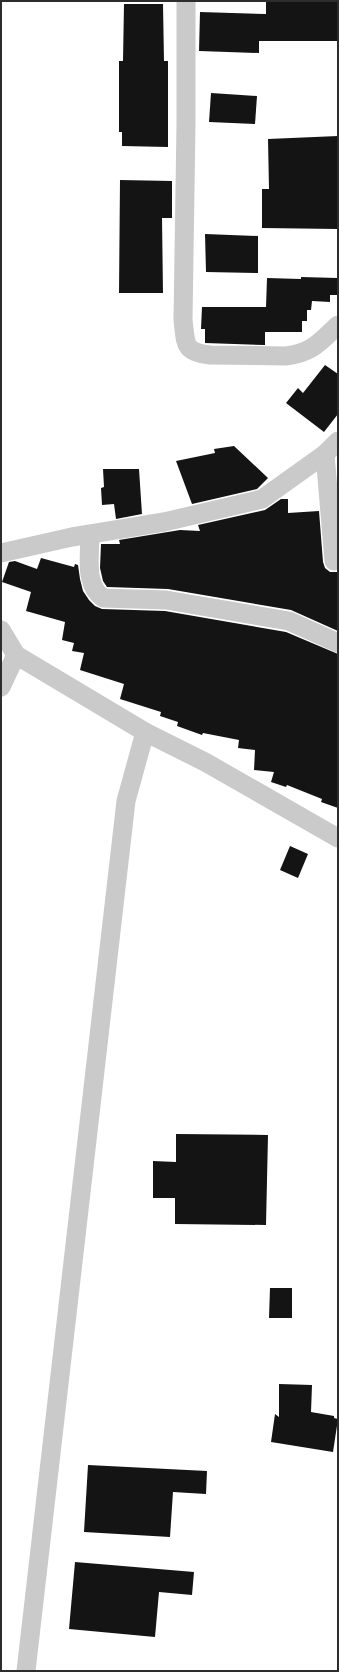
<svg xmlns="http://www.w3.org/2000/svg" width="339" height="1672" font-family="Quicksand,sans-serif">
	<rect width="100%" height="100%" fill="#fff"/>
	<g fill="#141414">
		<polygon points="266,1 338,1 338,41 259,41 259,53 199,51 200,12 266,14"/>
		<polygon points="124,4 163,4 164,61 168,61 168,147 122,146 122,132 119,132 119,61 123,61"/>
		<polygon points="211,93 257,96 255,124 209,122"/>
		<polygon points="338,136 338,229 262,228 262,189 269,189 268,139"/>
		<polygon points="120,180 172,181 172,218 162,218 163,293 119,293"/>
		<polygon points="205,234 258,236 258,273 206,272"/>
		<polygon points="301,277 338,278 338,295 330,295 330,302 312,301 311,310 307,310 307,321 302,321 302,332 265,332 265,345 205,343 205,329 201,329 202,307 266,307 267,278 301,279"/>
		<polygon points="325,365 338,374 338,414 324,432 286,403 298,388 303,393"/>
		<polygon points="234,446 268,478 257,489 192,504 176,461 215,453 214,449"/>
		<polygon points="103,469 139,469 142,514 116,519 114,504 102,505 101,488 104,487"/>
		<polygon points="281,499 288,499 288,513 319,511 323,562 325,568 330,572 338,572 338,631 291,610 168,589 107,587 103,581 100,568 101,544 120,544 119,540 180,530 200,531 198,525 265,510"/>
		<polygon points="41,558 74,567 75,564 78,565 80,579 83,591 89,600 95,606 102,609 165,611 286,632 338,654 338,808 321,802 322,799 287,785 286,787 271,782 274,772 254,770 255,750 238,748 239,740 203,733 202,735 177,726 178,722 160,716 161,712 120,699 124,684 80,670 84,653 72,651 74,643 62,640 65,622 26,611 31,592 2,582 9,562 15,561 37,569"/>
		<polygon points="290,846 308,854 298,878 280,870"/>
		<polygon points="176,1134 268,1135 266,1225 175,1224 175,1198 153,1198 153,1161 176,1162"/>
		<polygon points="270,1288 292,1288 292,1318 269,1318"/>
		<polygon points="279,1384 312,1385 311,1412 334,1416 334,1418 338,1419 333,1452 271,1442 275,1414 279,1417"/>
		<polygon points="88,1465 207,1471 206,1494 173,1492 170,1537 84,1532"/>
		<polygon points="75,1562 194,1572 192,1595 159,1592 155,1637 69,1629"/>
	</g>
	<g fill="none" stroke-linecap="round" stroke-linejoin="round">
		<g stroke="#cacaca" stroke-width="19">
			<path d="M186,1V124L183,320C186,344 183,352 210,355L286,356C312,353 320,342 338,325"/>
			<polyline points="325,454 334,561"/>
			<path d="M90,535C90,555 84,585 103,598L166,600L289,621L338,643"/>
			<polyline points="1,553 72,537 164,522 262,499 325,454 338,441"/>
			<polyline points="1,630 16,655 145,732 205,762 338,838"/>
			<polyline points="1,687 16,655"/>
			<polyline points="26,1671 126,801 145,732"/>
		</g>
	</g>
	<rect width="339" height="1672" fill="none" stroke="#2d2d2d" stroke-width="4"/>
</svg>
